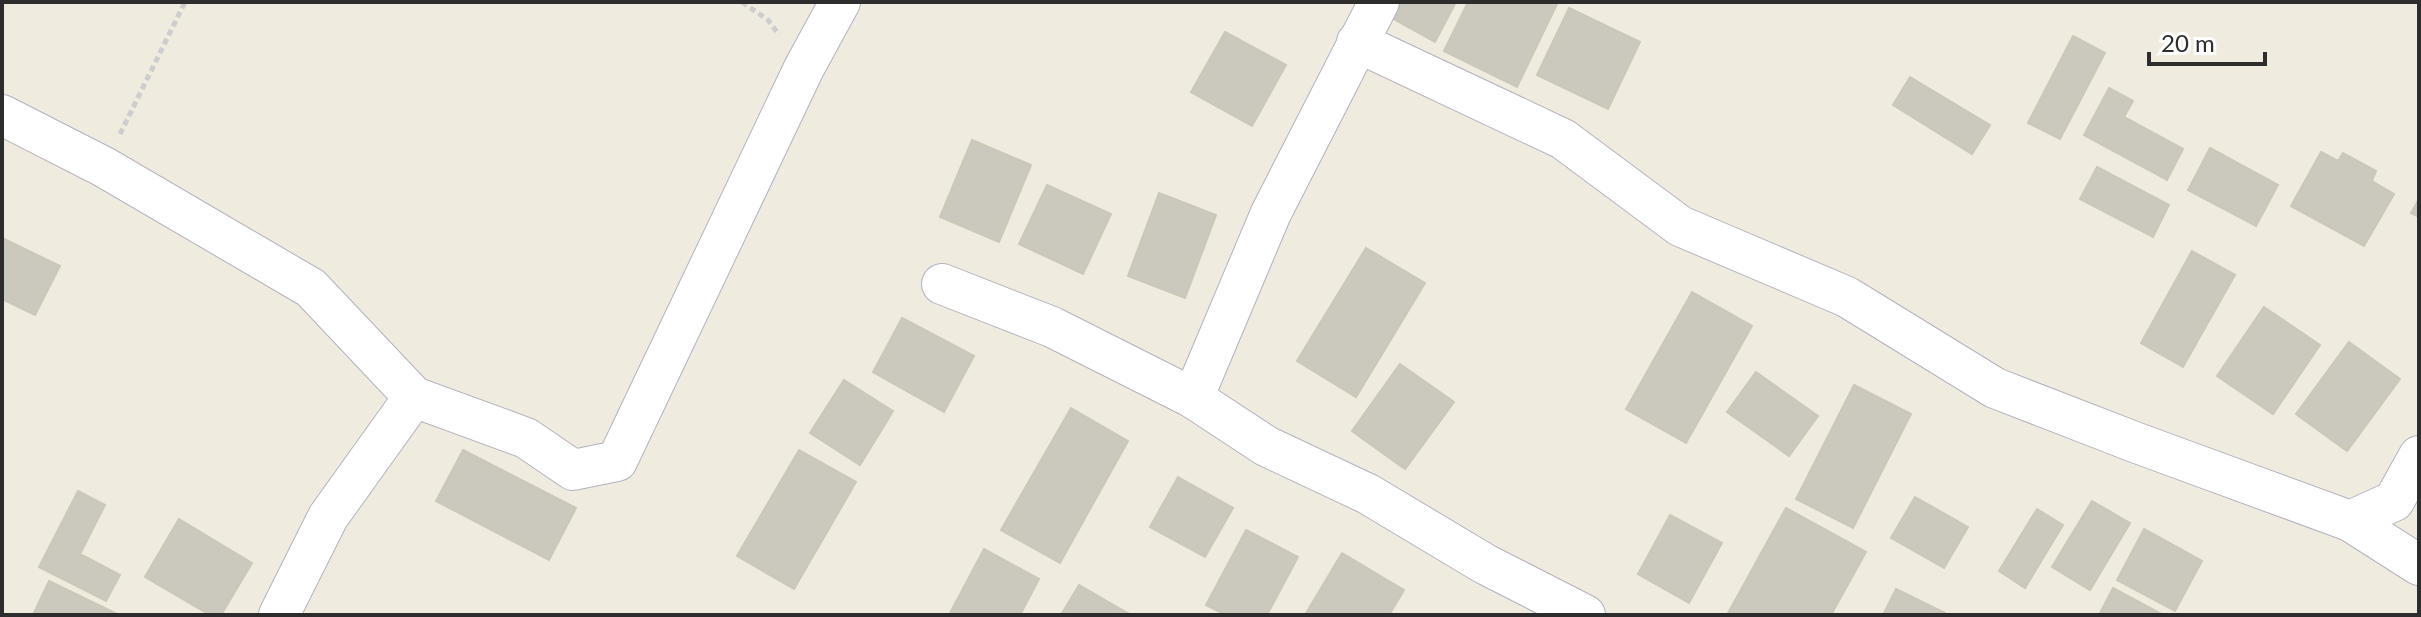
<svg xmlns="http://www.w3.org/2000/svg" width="2421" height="617" font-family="Lato,sans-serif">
	<rect width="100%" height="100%" fill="#efebdf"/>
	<g fill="#cbc9bd" stroke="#cbc8b8" stroke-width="2">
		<polygon points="1401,2 1456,2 1435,42 1392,18"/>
		<polygon points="1468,2 1558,2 1517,87 1444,51"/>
		<polygon points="1569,8 1640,42 1608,109 1537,75"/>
		<polygon points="1225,32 1286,65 1252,126 1191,92"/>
		<polygon points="2073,36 2105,53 2060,139 2028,123"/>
		<polygon points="1910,77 1990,125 1972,154 1893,105"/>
		<polygon points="2109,88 2133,101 2124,117 2183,149 2167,180 2084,135"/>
		<polygon points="972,140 1031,165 999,242 940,217"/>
		<polygon points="2210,148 2278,185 2256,226 2188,190"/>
		<polygon points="2321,152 2338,161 2343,153 2376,171 2372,181 2394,194 2364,246 2291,206"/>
		<polygon points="2097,167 2169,205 2153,237 2080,199"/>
		<polygon points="1047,185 1111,214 1083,274 1019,244"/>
		<polygon points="1159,193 1216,215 1185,298 1128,276"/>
		<polygon points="2419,199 2419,217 2411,213"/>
		<polygon points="2,238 60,266 35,315 2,299"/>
		<polygon points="1366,248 1425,283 1356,397 1297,361"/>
		<polygon points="2192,251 2235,275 2183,367 2141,343"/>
		<polygon points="1692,292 1752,326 1686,443 1626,409"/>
		<polygon points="2264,307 2320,345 2273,414 2217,376"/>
		<polygon points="902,318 974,356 944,412 873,372"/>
		<polygon points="2349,342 2400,379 2347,451 2296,414"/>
		<polygon points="1400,364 1454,402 1405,469 1352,431"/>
		<polygon points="1756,372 1818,416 1789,456 1727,412"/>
		<polygon points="844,380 893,411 860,465 810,433"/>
		<polygon points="1854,385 1911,414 1853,528 1796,499"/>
		<polygon points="1071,408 1128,441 1060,563 1001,530"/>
		<polygon points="463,450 576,508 549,560 436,501"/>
		<polygon points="799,450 856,482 794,589 737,556"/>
		<polygon points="1178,477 1233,508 1205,557 1150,527"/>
		<polygon points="78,491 105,505 80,554 120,575 106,601 39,567"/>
		<polygon points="1915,497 1968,527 1944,568 1891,538"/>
		<polygon points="2092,501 2130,523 2090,590 2052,567"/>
		<polygon points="1786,508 1866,552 1831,615 1727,615"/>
		<polygon points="2037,509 2063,525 2025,588 1999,571"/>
		<polygon points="1670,515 1722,543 1689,603 1638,574"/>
		<polygon points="179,519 252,563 221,615 210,615 145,577"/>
		<polygon points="2144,529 2202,561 2175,611 2117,580"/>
		<polygon points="1246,530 1298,557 1267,615 1226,615 1206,605"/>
		<polygon points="984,549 1039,579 1020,615 949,615"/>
		<polygon points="1342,553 1404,590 1389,615 1305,615"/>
		<polygon points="49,581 119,615 33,615"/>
		<polygon points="1079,585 1131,615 1061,615"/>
		<polygon points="2113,588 2163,615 2099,615"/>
		<polygon points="1896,589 1945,613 1944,615 1883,615"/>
	</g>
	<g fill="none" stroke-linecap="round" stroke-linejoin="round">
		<defs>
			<g id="minor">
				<polyline points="1357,42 1563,139 1680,226 1847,297 1995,388 2137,443 2350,521 2419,565"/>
				<polyline points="2,115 104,167 311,288 414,397 526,438 573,470 617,461 804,68 840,2"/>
				<polyline points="942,284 1052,327 1193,398 1266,446 1368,494 1485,564 1585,615"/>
				<polyline points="1193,398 1271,213 1379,2"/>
				<polyline points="2350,521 2394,501 2419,456"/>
				<polyline points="279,615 328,517 414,397"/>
			</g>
		</defs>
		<use href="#minor" stroke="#b3b3c1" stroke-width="42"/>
		<g stroke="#cdcdcd" stroke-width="5" stroke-dasharray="6 4" stroke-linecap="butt">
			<polyline points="742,2 768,20 779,35"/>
			<polyline points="120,134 185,2"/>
		</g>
		<use href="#minor" stroke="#fff" stroke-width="40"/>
	</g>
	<rect width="2421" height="617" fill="none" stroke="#2d2d2d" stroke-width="8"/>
	<path d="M2149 52v12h116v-12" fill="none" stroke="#2d2d2d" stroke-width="4"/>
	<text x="2161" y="52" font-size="24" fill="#2d2d2d" stroke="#ffffff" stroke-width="6" paint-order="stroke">20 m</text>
</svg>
